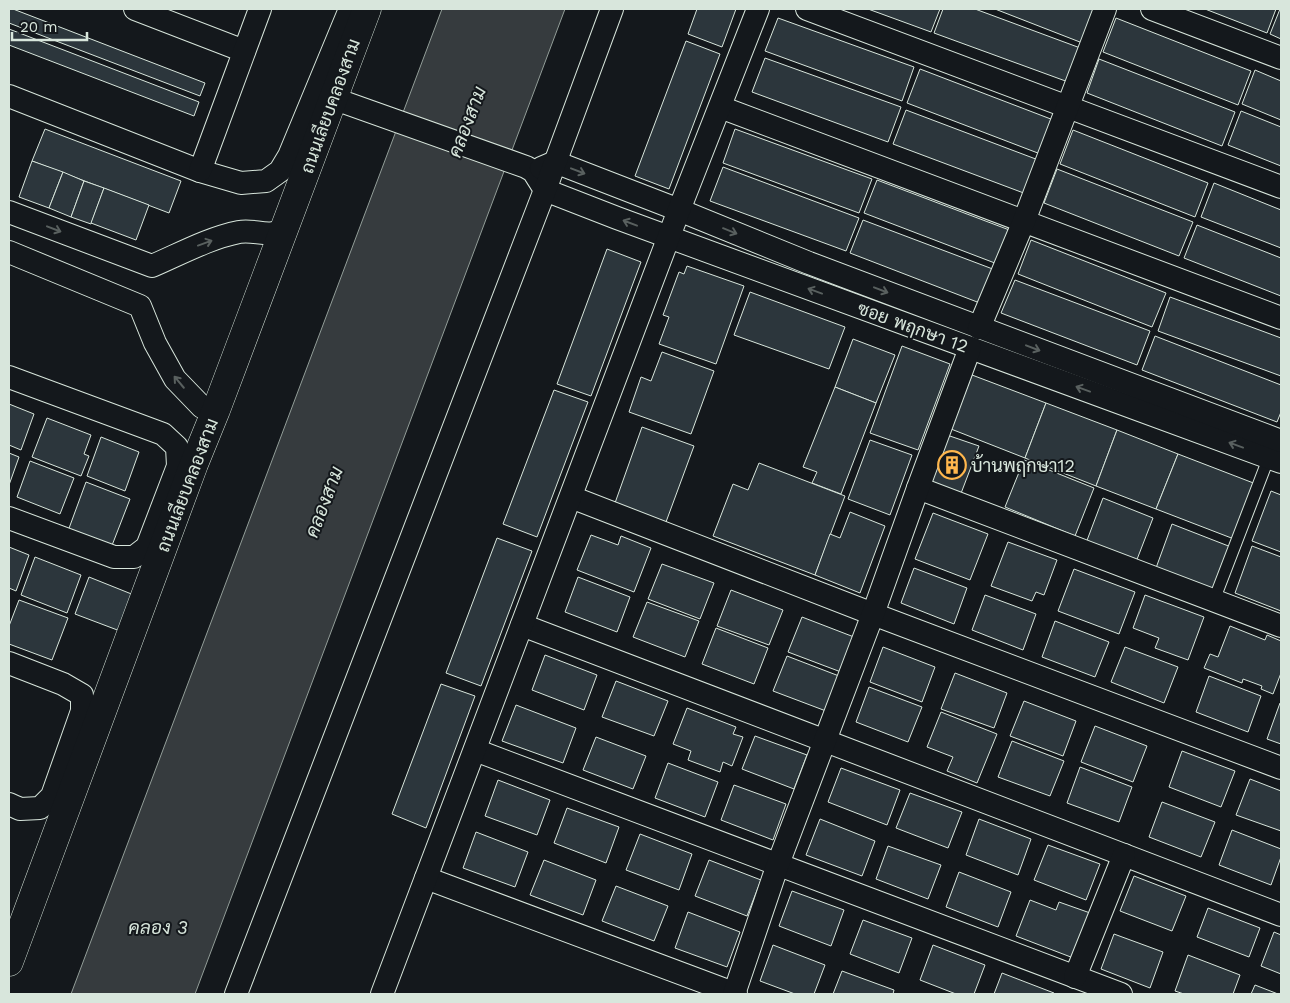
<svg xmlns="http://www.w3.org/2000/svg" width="1290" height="1003" font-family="'Work Sans',Sarabun,sans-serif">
	<rect width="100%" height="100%" fill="#14181c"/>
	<polygon fill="#363b3e" stroke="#939e99" points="442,9 565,9 195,994 71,994"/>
	<g fill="#2c363c" stroke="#d8e6dc">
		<polygon points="9,9 13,9 205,83 200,96 9,23"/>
		<polygon points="697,9 736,9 722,47 688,34"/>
		<polygon points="868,9 940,9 931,32"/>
		<polygon points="943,9 975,9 1083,49 1071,83 934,33"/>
		<polygon points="995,9 1096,9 1085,44"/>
		<polygon points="1205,9 1276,9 1267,33"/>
		<polygon points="1280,9 1281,9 1281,39 1270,34"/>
		<polygon points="778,18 914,67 902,101 765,51"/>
		<polygon points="1116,18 1251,71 1238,105 1103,52"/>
		<polygon points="9,29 199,102 194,116 9,45"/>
		<polygon points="686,41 720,54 669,189 635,176"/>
		<polygon points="765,58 901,107 888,142 752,92"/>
		<polygon points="1099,59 1235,112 1222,146 1087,93"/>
		<polygon points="920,69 1056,121 1043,155 907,103"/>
		<polygon points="1255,70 1281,81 1281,120 1242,104"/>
		<polygon points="906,110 1041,161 1029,195 893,144"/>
		<polygon points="1241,111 1281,127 1281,166 1228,145"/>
		<polygon points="45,129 181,181 169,213 32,161"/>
		<polygon points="735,129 872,179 859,213 723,163"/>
		<polygon points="1073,130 1208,183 1195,217 1060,164"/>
		<polygon points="32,161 63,172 49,208 19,197"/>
		<polygon points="723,167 859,218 846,251 710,201"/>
		<polygon points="1057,169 1193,222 1179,256 1044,203"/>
		<polygon points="63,172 84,181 71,217 49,208"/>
		<polygon points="877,180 1012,231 1000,265 864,213"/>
		<polygon points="84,181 104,188 91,224 71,217"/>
		<polygon points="1214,183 1281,210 1281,248 1201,217"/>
		<polygon points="104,188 149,205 136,240 91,223"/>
		<polygon points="863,220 998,271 985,305 850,253"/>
		<polygon points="1197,225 1281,258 1281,296 1184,258"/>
		<polygon points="1031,240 1166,293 1152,327 1018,274"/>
		<polygon points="607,249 641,262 591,396 557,384"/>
		<polygon points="687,266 744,286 716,364 659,344 669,317 663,315 679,272 684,274"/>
		<polygon points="1015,280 1150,331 1137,365 1001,313"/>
		<polygon points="750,292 845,327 829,369 734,335"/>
		<polygon points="1170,297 1281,338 1281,376 1158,331"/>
		<polygon points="1155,336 1281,385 1281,412 1277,422 1142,370"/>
		<polygon points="853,339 895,355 876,403 835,387"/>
		<polygon points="902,346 950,364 918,450 870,433"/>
		<polygon points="662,352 714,371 691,434 629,412 641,377 651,381"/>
		<polygon points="972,375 1046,403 1025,458 951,429"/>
		<polygon points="835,387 876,403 841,494 812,483 817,472 803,467"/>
		<polygon points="554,390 588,402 537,537 503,524"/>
		<polygon points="1046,403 1117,430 1096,486 1025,458"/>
		<polygon points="9,404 34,414 21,450 9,445"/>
		<polygon points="47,418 91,435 84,454 89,456 81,476 32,457"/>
		<polygon points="642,427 694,446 666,522 615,503"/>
		<polygon points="1117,430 1178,454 1156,509 1096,486"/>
		<polygon points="944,434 979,446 960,496 926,483"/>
		<polygon points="101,437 139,452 125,491 87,476"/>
		<polygon points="870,440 912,455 890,515 848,499"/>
		<polygon points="9,453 19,457 9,485"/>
		<polygon points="1178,454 1256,484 1234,539 1156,509"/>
		<polygon points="1024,460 1094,488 1075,536 1005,507"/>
		<polygon points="30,461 74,478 60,514 17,497"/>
		<polygon points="759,463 845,496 815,575 713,536 733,484 748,490"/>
		<polygon points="86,482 130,499 111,548 68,531"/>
		<polygon points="1271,491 1281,495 1281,552 1252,541"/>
		<polygon points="1103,498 1153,518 1136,562 1086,543"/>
		<polygon points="850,512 885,526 860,593 815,575 830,534 840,538"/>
		<polygon points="933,513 988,534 970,580 915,559"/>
		<polygon points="1172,524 1231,547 1214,591 1156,568"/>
		<polygon points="591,535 618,545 621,536 651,548 634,592 577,570"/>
		<polygon points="497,538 532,551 481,686 446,673"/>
		<polygon points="1008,542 1057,560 1044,595 1036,592 1032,601 991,586"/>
		<polygon points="1252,546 1281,557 1281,611 1235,593"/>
		<polygon points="9,547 29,555 16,591 9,588"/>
		<polygon points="35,557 81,575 67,613 21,595"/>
		<polygon points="662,564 714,583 700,619 648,599"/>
		<polygon points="914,568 967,588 954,624 901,603"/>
		<polygon points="1074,569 1135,592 1119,634 1058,611"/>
		<polygon points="89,577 134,595 120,631 75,614"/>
		<polygon points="578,577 630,597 617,632 565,612"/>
		<polygon points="731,590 783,610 769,645 717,626"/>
		<polygon points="985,595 1036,614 1023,650 972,630"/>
		<polygon points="1145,595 1204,617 1188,660 1155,648 1159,638 1133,628"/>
		<polygon points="19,600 68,618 52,660 9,644 9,626"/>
		<polygon points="647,602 699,621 685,657 633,637"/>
		<polygon points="802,617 854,637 841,672 788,652"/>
		<polygon points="1055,621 1109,642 1095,677 1042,657"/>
		<polygon points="1230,626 1265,640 1267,635 1281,641 1281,673 1273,694 1261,689 1262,686 1243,679 1242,683 1204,668 1210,654 1218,657"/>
		<polygon points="716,628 768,648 754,684 702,664"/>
		<polygon points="883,647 935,667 922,702 870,682"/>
		<polygon points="1125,647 1178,667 1164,703 1111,682"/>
		<polygon points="545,655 597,675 584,710 532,690"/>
		<polygon points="787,656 839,676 826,711 773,691"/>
		<polygon points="955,673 1007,693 994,728 941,709"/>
		<polygon points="1209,676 1261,696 1248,732 1196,712"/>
		<polygon points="616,681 668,701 654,736 602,717"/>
		<polygon points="441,684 475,696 426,828 392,814"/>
		<polygon points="869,687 922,707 908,742 856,722"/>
		<polygon points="1024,701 1076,721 1063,756 1010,736"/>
		<polygon points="1280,703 1281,704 1281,744 1267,739"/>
		<polygon points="516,705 576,728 563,763 502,741"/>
		<polygon points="687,708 736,727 733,734 743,737 732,766 723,762 720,772 688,760 691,751 673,744"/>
		<polygon points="941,712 997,734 977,783 947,771 953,757 927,747"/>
		<polygon points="1095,726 1147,746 1133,782 1081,762"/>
		<polygon points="755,736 807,755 794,789 742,769"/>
		<polygon points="596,737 646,756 633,789 583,770"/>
		<polygon points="1012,741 1064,761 1050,796 998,777"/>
		<polygon points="1182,751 1235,771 1221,807 1169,787"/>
		<polygon points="668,763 718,782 705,817 655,798"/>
		<polygon points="1080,767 1132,787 1119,822 1067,803"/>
		<polygon points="841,768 900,790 887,825 828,802"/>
		<polygon points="1250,779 1281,791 1281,831 1236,815"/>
		<polygon points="498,780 550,800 537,835 485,816"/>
		<polygon points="734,785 786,804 773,840 721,820"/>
		<polygon points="910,793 962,812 948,848 896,828"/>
		<polygon points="1162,802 1215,822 1201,857 1149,837"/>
		<polygon points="567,808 619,827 606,863 554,843"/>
		<polygon points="820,819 875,841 862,876 806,855"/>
		<polygon points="979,819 1031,839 1018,875 966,855"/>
		<polygon points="1232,830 1281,849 1281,857 1271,885 1219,865"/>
		<polygon points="476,832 528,852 515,887 463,868"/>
		<polygon points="640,834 692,854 679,890 626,870"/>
		<polygon points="1048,845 1100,864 1086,900 1034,880"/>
		<polygon points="888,846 941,865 928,899 876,879"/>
		<polygon points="544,860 596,880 583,915 530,895"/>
		<polygon points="709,860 761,880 747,916 695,896"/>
		<polygon points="959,872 1011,892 998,927 946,907"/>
		<polygon points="1134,876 1186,896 1172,931 1120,911"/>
		<polygon points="616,886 668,906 654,941 602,921"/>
		<polygon points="792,891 844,910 831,946 779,926"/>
		<polygon points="1030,900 1056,910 1059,902 1093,914 1076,959 1016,936"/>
		<polygon points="1208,908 1260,928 1249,957 1197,937"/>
		<polygon points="688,912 740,932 727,967 675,948"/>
		<polygon points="863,920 912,938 899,973 850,954"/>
		<polygon points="1274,932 1281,935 1281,974 1261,966"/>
		<polygon points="1114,934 1163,952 1150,988 1101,969"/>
		<polygon points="773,945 825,965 814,994 795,994 760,981"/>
		<polygon points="933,945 985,965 974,994 956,994 920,980"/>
		<polygon points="1188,955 1240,975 1233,994 1184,994 1175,991"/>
		<polygon points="842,971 894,990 893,994 833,994"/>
		<polygon points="1002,973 1054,993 1053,994 994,994"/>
		<polygon points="1255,985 1278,994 1251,994"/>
	</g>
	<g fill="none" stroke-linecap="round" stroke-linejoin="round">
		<defs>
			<polyline id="service" points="1214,600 1269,457"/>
			<g id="minor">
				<polyline points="135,9 244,51"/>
				<polyline points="807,9 1281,187"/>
				<polyline points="1152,9 1281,58"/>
				<polyline points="9,96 200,171 241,183 266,181 280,171 289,156 350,9"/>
				<polyline points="332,98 526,167 533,171 545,190 617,218 1281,462"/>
				<polyline points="720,107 1281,318"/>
				<polyline points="541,168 555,162 679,210 809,263 1281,441"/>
				<polyline points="200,171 260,9"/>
				<path d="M9,212L152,266C180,254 209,238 239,232C255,229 267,238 284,230"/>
				<polyline points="9,252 140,306 155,343 175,379 202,407 216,410"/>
				<polyline points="979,328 1024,221 1105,9"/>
				<polyline points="9,377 163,434 177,447 178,466 147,547 134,557 114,557 9,518"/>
				<polyline points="918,488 1281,626"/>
				<polyline points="571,497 873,614 1281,768"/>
				<polyline points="522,625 1281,915"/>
				<polyline points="9,663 63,684 82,695 82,711 52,796 40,808 20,809 9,804"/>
				<polyline points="475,750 1121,994"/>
				<polyline points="426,878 736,994"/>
				<polyline points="1075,977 1124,855"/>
				<polyline points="236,994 545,190 612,9"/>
				<polyline points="382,994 679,210 758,9"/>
				<polyline points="734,994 778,864 873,614 918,488 970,348"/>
			</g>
			<polyline id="secondary" points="9,962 194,464 216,410 367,9"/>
		</defs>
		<use href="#service" stroke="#d8e6dc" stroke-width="13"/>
		<use href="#minor" stroke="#d8e6dc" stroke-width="24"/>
		<use href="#secondary" stroke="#d8e6dc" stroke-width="29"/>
		<use href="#service" stroke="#14181c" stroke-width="11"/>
		<use href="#minor" stroke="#14181c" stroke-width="22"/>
		<use href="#secondary" stroke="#14181c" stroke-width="28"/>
	</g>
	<defs><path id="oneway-shaft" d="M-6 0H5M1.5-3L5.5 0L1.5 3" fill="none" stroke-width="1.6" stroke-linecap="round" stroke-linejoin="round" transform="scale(1.25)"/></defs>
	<g stroke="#59605f">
		<use href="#oneway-shaft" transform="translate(578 171) rotate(21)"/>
		<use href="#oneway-shaft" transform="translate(630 223) rotate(-159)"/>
		<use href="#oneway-shaft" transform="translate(54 229) rotate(21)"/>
		<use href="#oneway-shaft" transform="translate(730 231) rotate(22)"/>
		<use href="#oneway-shaft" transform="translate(205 243) rotate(-20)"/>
		<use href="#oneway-shaft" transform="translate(881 290) rotate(21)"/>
		<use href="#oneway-shaft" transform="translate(815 291) rotate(-160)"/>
		<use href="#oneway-shaft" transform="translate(1033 348) rotate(21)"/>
		<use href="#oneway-shaft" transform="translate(179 382) rotate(-130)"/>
		<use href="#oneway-shaft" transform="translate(1083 389) rotate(-160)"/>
		<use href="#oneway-shaft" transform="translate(1236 445) rotate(-160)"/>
	</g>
	<defs>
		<symbol id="building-ring" viewBox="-11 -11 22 22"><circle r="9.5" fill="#14181c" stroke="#ffb74d" stroke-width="1.5"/><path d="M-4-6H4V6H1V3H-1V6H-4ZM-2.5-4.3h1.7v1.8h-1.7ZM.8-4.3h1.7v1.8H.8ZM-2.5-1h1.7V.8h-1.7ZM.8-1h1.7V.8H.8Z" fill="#ffb74d"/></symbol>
	</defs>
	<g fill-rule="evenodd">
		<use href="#building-ring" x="936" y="449" width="32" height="32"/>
	</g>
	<g text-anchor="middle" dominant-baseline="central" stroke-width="4" stroke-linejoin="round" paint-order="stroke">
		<g font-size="18" fill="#d8e6dc" stroke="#14181c">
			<text transform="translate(330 106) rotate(-70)">ถนนเลียบคลองสาม</text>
			<text transform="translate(913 327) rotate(20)">ซอย พฤกษา 12</text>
			<text transform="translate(187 485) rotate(-69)">ถนนเลียบคลองสาม</text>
		</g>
		<g font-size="18" fill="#d8e6dc" stroke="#14181c" text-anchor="start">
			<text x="971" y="465">บ้านพฤกษา12</text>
		</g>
		<g font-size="19" font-style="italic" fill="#d8e6dc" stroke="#14181c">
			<text transform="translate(467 122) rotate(-69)">คลองสาม</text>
			<text transform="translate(324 502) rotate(-69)">คลองสาม</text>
			<text x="158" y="927">คลอง 3</text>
		</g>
	</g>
	<rect width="1290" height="1003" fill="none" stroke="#d8e6dc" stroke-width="20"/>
	<path d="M12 32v8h75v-8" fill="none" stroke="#d8e6dc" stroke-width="2.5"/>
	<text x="20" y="32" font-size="15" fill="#d8e6dc" stroke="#14181c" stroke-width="4" paint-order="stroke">20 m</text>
</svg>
